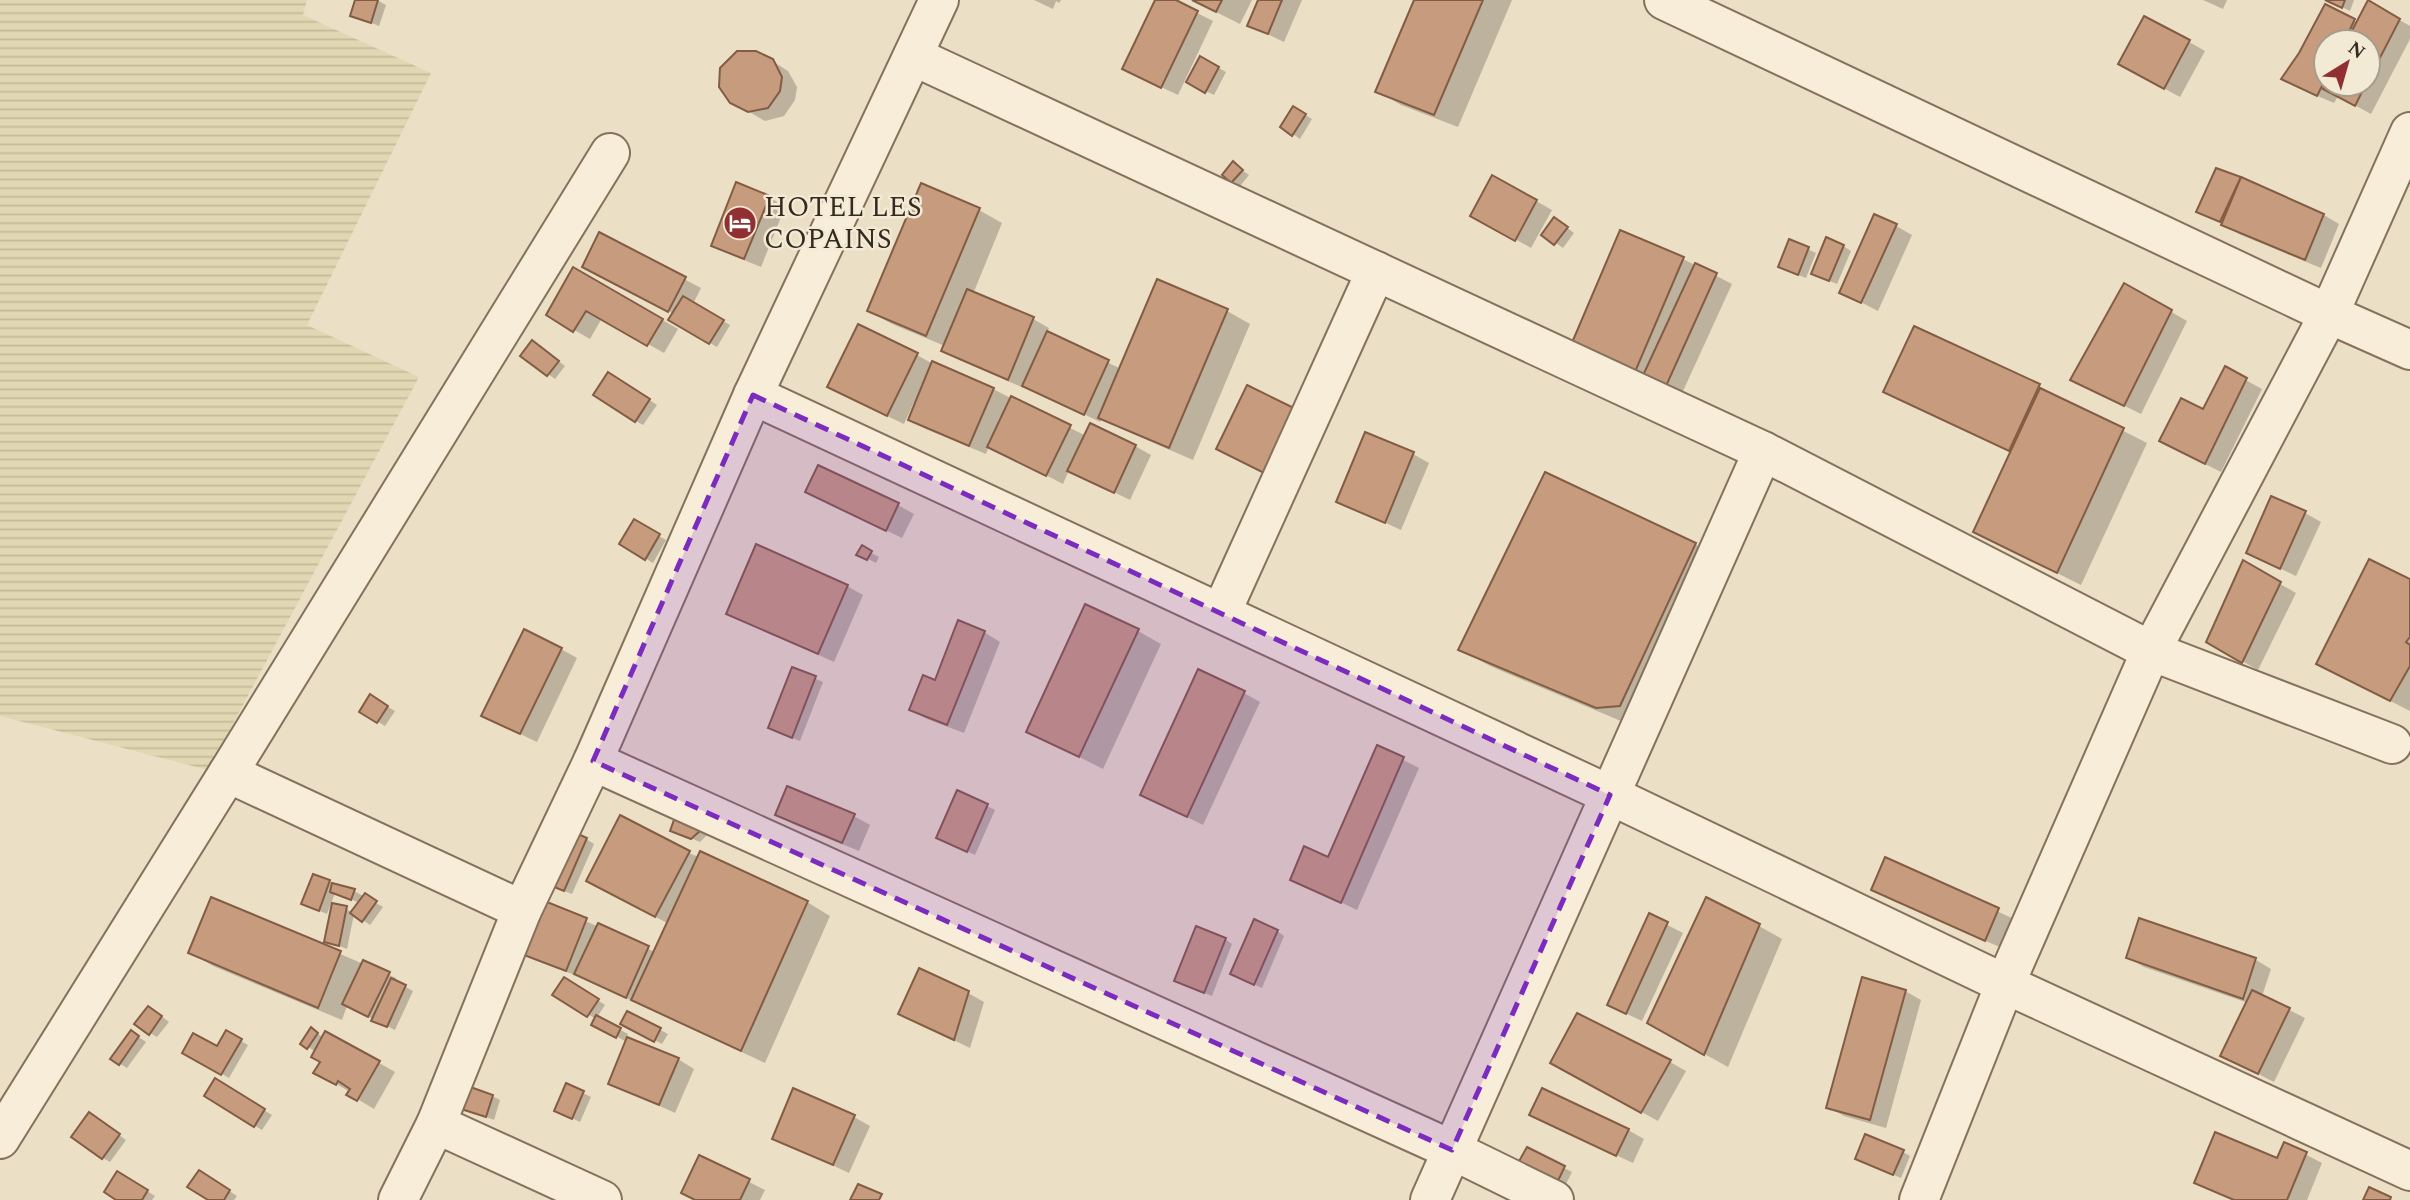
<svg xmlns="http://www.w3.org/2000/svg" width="2410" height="1200" font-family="Spectral,serif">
	<defs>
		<pattern id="farmland-rules" width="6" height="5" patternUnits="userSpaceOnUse" patternTransform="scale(1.75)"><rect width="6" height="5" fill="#e1d8b3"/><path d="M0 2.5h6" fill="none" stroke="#c2ba9a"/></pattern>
	</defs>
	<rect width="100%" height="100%" fill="#ebdfc5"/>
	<polygon fill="url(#farmland-rules)" points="0,0 307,0 303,15 431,73 307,325 419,377 208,770 0,716"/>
	<g fill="#0003" fill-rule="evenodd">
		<polygon points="357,0 377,0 386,5 379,26 352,15"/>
		<polygon points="1034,0 1061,0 1059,3 1056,1 1053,9"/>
		<polygon points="1157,0 1171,0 1213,21 1178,95 1140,77"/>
		<polygon points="1192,0 1252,0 1240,24"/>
		<polygon points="1260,0 1302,0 1284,42 1249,25"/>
		<polygon points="1416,0 1512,0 1458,127 1401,105 1378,91"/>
		<polygon points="2203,0 2227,0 2223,9"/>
		<polygon points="2328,0 2354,0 2350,11"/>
		<path d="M2368,2L2410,26V39L2371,114L2338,96L2334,103L2299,88L2301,54L2326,6L2358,23ZM2326,42H2368V84H2326Z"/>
		<polygon points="2189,42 2205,51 2180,97 2136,73"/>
		<polygon points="1201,58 1226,72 1214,95 1188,82"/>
		<polygon points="772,61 788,71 797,87 795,100 784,116 765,121 731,101"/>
		<polygon points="1294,108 1312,119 1300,139 1293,134"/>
		<polygon points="1233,164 1249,175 1240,186 1224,175"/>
		<polygon points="2217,170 2324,215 2339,224 2321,268 2239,234 2224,223 2205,215"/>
		<polygon points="1493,177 1552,210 1531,248 1473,215"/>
		<polygon points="769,197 785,207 761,267 729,254 713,245"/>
		<polygon points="979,210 1002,223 973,294 1033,319 1049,328 1047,333 1121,369 1227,311 1250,324 1193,460 1124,430 1102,418 1100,422 1025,385 1024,388 959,360 943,351 945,346 892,324 869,311"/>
		<polygon points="1562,224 1574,233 1563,248 1543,234"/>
		<polygon points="1896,226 1912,235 1878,311 1841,292"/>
		<polygon points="1621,232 1683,259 1732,284 1678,402 1593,364"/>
		<polygon points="600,235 701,288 693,304 730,325 717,347 670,320 674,314 600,275"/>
		<polygon points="1790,241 1816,253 1806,278 1788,271"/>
		<polygon points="1843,246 1851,251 1837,284 1820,277"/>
		<polygon points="574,269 678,329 664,353 602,318 590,339 548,315"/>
		<polygon points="2125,285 2187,321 2141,414 2089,388"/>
		<polygon points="540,347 565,366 555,379 523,356"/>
		<polygon points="917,355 933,364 993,389 1086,436 1135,446 1151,455 1130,500 1069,470 1063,484 989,446 986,454 926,429 910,420 917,403 914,402 904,424 845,396"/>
		<polygon points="2225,369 2262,389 2221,472 2177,450 2203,412"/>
		<polygon points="616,378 657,405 643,425 636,421"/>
		<polygon points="2039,386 2062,400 2147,443 2081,585 1975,532 2012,453 1909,404 1886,391"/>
		<polygon points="1366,435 1413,454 1429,463 1401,530 1338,501"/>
		<polygon points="823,500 898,505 914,514 902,538"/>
		<polygon points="2305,513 2321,522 2296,576 2264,561"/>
		<polygon points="634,522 666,540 653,563 622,544"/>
		<polygon points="1695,544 1724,561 1628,724 1490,666 1460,649"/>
		<polygon points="862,548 879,557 876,563 859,554"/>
		<polygon points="2244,563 2296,593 2258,670 2208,642"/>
		<polygon points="2410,581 2410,711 2318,664"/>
		<polygon points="847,586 863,595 834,662 728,613"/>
		<polygon points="1138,631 1161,644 1103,769 1028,731"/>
		<polygon points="984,632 1000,642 964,733 927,719 911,710"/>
		<polygon points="561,649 577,658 537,742 499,724"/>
		<polygon points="793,669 823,682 800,741 777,732"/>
		<polygon points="1244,693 1260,702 1203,825 1143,795"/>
		<polygon points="371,697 395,711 385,726 362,712"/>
		<polygon points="1378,747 1419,768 1357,910 1292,879 1329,859"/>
		<polygon points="958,792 995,810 975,855 946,842"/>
		<polygon points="777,814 854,816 870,825 859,851 793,824"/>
		<polygon points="672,830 701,830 708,834 700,842"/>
		<polygon points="586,839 594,844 572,894 554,887"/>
		<polygon points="689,853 807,902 830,916 765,1063 583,978 534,960 518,951 538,900 655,952 669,924 604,890"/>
		<polygon points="1886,860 2014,919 2002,948 1889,899 1873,890"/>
		<polygon points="314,876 354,891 383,907 370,925 354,914 347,949 326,941 333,905 353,912 360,903 335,893 327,914 303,904"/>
		<polygon points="212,899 396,978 395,981 413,991 395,1030 347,1006 342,1020 213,966 190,952"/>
		<polygon points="1650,916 1683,933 1642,1021 1625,1013"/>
		<polygon points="2140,920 2256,960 2271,969 2262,996 2305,1018 2274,1082 2223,1056 2248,1003 2144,967 2128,958"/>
		<polygon points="1759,926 1782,939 1728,1067 1672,1036"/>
		<polygon points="1277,931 1284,936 1262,988 1240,978"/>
		<polygon points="1225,939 1232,944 1212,996 1184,985"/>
		<polygon points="572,983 605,1005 597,1017 628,1034 626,1038 678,1059 694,1069 675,1113 610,1083 627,1042 593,1024 596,1019 555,994"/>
		<polygon points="1905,991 1921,1000 1886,1128 1844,1116 1828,1107"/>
		<polygon points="968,993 984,1002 970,1048 916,1022"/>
		<polygon points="156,1012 169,1022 157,1037 150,1033"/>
		<polygon points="628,1013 668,1034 662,1044 622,1023"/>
		<polygon points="311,1030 325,1038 326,1033 395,1072 374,1109 349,1094 350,1092 316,1072 322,1061 316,1052 302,1043"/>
		<polygon points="131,1032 146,1042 127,1068 112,1059"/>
		<polygon points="227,1033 248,1045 229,1078 184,1052 218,1049"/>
		<polygon points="1670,1062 1686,1071 1658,1121 1553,1063"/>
		<polygon points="216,1081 272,1115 262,1130 207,1096"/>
		<polygon points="567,1085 591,1097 580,1122 563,1114"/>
		<polygon points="492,1096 500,1100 494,1120 460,1107"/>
		<polygon points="854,1117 870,1126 849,1173 774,1138"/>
		<polygon points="97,1119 126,1140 110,1162 103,1158"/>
		<polygon points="1547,1123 1628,1130 1644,1139 1633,1163"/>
		<polygon points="2285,1144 2322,1163 2307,1200 2233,1200 2196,1182 2278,1161"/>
		<polygon points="1527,1149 1572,1172 1565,1186 1527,1167"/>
		<polygon points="1903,1152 1910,1156 1901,1178 1864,1162"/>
		<polygon points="700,1157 765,1190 760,1200 696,1200"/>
		<polygon points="199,1172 237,1196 234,1200 211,1200"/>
		<polygon points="117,1173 155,1196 152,1200 119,1200"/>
	</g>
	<g fill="#c79b7e" stroke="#835c44" stroke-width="2">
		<polygon points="355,0 378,0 371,23 350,16"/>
		<polygon points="1155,0 1176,0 1198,11 1161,88 1122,69"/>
		<polygon points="1192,0 1222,0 1216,12"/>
		<polygon points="1258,0 1282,0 1268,34 1247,26"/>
		<polygon points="1414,0 1483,0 1434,115 1375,92"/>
		<polygon points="2325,0 2345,0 2342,8"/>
		<polygon points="2368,0 2400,19 2368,81 2368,42 2346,42"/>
		<polygon points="2325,4 2355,19 2344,42 2326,42 2326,78 2317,96 2281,79 2299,53"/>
		<polygon points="2144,16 2190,40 2164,89 2118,64"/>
		<polygon points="737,51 756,51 773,59 782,77 780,91 768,108 748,112 730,103 719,87 720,68"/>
		<polygon points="1200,56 1219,67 1205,93 1186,82"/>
		<polygon points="2326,82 2326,84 2366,84 2355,106 2323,89"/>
		<polygon points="1293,106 1306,114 1292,136 1280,127"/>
		<polygon points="1233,161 1243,170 1231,183 1222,175"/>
		<polygon points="2216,168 2241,177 2220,222 2196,212"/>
		<polygon points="1492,175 1537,200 1515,241 1470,216"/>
		<polygon points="2241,177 2324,214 2305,260 2221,225"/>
		<polygon points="736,182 770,196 744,259 711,246"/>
		<polygon points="921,183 980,208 926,336 867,311"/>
		<polygon points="1874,214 1897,224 1861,303 1839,293"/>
		<polygon points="1554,217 1568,227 1554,245 1541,235"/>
		<polygon points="1620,230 1684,257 1632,379 1568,352"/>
		<polygon points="599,232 686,277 668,312 582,267"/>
		<polygon points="1826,237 1844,245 1829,281 1811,274"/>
		<polygon points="1789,239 1809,247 1798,275 1778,267"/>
		<polygon points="1695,263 1717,273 1662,395 1639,384"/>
		<polygon points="573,267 663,319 647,346 586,311 573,332 546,315"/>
		<polygon points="1157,279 1228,309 1169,448 1098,418"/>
		<polygon points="2124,283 2172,310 2124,406 2070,380"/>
		<polygon points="967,289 1034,317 1008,380 941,351"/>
		<polygon points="683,296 724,320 709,344 668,320"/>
		<polygon points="858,324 918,353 887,416 827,387"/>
		<polygon points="1914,326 2040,384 2009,451 1883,392"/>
		<polygon points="1047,331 1109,360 1084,415 1022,386"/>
		<polygon points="532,340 559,361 547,376 520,356"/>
		<polygon points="932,361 994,388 969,446 908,420"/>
		<polygon points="2225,366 2247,378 2205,464 2159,441 2181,398 2203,409"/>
		<polygon points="608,372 650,399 635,422 593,395"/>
		<polygon points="1247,385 1298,410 1266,474 1216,449"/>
		<polygon points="2040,388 2124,428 2057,573 1973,532"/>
		<polygon points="1011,396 1071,425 1046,476 987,447"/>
		<polygon points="1090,423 1136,445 1114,493 1067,471"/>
		<polygon points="1365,432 1414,452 1385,523 1336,502"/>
		<polygon points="818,465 899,503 886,531 805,492"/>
		<polygon points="1545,472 1696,543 1620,706 1596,708 1458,650"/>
		<polygon points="2271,496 2306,511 2280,569 2246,553"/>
		<polygon points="634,519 660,534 645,560 619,544"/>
		<polygon points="756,544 848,585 818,654 726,614"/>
		<polygon points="862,545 872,551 867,560 856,555"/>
		<polygon points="2369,559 2410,579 2410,637 2406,642 2410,645 2410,666 2390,701 2316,664"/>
		<polygon points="2243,560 2281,582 2242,663 2206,642"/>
		<polygon points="1085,604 1139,629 1079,757 1026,732"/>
		<polygon points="958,620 985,631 947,725 909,710 923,675 935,680"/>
		<polygon points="524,629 562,648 520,734 481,716"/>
		<polygon points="792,667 816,676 792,738 768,728"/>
		<polygon points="1198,669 1245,691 1187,817 1140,795"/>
		<polygon points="370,694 388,706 377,723 359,712"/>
		<polygon points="1377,745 1404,757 1341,903 1290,880 1304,846 1328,857"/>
		<polygon points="787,786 855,814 842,843 775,815"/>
		<polygon points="957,790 988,804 967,852 936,838"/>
		<polygon points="620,815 690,851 655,917 586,881"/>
		<polygon points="675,817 702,829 691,839 670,831"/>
		<polygon points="567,829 587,838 564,891 544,883"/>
		<polygon points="700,851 808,901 741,1051 631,1000"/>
		<polygon points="1885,857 1999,908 1985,941 1871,890"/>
		<polygon points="313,874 330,880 319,911 301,904"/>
		<polygon points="332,883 355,889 351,900 330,892"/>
		<polygon points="365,893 377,901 362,922 350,913"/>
		<polygon points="211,897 341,951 318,1008 188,953"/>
		<polygon points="1706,897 1760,924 1704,1055 1647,1023"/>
		<polygon points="537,898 587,918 566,971 516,952"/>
		<polygon points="332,903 347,906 339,946 324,942"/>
		<polygon points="1649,913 1668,922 1626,1014 1607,1005"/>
		<polygon points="2139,918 2256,958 2243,999 2126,958"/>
		<polygon points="1254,919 1278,930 1254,985 1230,974"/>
		<polygon points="598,923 649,946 626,998 574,974"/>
		<polygon points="1196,926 1226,938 1204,993 1174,981"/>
		<polygon points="363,960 390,972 368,1017 342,1004"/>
		<polygon points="919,968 969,991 954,1040 898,1014"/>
		<polygon points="564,977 599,999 587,1017 552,995"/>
		<polygon points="1862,977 1906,990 1870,1120 1826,1108"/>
		<polygon points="391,978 406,985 387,1027 371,1021"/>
		<polygon points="2252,990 2290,1008 2258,1074 2220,1056"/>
		<polygon points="148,1006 162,1016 149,1035 134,1024"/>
		<polygon points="627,1011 661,1028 654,1042 620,1024"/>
		<polygon points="1577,1013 1671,1060 1641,1113 1550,1063"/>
		<polygon points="596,1015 621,1028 616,1038 591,1025"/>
		<polygon points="311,1027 318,1033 307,1049 300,1044"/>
		<polygon points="131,1030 139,1036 119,1065 110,1059"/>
		<polygon points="226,1030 242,1039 221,1075 182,1053 193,1033 217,1046"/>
		<polygon points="325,1031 380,1061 357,1101 346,1095 350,1089 338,1081 336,1085 313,1073 320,1062 311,1057"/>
		<polygon points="627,1037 679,1058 659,1105 608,1084"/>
		<polygon points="215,1078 265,1109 254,1127 204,1096"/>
		<polygon points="566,1083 584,1091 572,1119 554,1111"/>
		<polygon points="465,1085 493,1095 486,1117 458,1108"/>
		<polygon points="793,1088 855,1115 833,1165 772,1139"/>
		<polygon points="1542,1088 1629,1129 1616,1156 1529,1115"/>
		<polygon points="89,1112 120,1134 102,1159 71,1137"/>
		<polygon points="2215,1132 2277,1158 2284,1142 2307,1152 2287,1200 2234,1200 2194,1183"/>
		<polygon points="1865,1134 1904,1150 1893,1175 1855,1159"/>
		<polygon points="1527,1147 1565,1166 1557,1183 1518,1163"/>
		<polygon points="699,1155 750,1179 740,1200 695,1200 681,1193"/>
		<polygon points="199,1170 230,1190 224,1200 208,1200 187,1187"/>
		<polygon points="117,1171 148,1190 142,1200 116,1200 104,1192"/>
		<polygon points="858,1184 882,1194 879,1200 850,1200"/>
		<polygon points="2369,1187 2391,1197 2390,1200 2363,1200"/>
	</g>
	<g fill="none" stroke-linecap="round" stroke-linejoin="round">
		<defs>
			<g id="street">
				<polyline points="1664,0 2329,314 2410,350"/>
				<polyline points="913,56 1763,451 2151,651 2392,744"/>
				<polyline points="753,395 1610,795 2005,984 2410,1171"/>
				<polyline points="1221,613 1376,271"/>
				<polyline points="593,761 1452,1150 1554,1200"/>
				<polyline points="228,773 522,910"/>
				<polyline points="436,1124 602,1200"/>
				<polyline points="0,1139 228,773 610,153"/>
				<polyline points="398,1200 436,1124 522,910 593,761 753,395 939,0"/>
				<polyline points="1430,1200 1763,451"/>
				<polyline points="1919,1200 2005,984 2151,651 2329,314 2410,132"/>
			</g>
		</defs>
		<use href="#street" stroke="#85715c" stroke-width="42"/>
		<use href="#street" stroke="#f7edd8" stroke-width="38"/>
	</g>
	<path fill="#7b2cbf" fill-opacity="0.2" stroke="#7b2cbf" stroke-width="5" stroke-dasharray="14 9" stroke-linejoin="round" d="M753,395L1610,795L1452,1150L593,761Z"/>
	<defs>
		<symbol id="hotel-disc" viewBox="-11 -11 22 22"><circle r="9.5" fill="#913033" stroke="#f3ead5"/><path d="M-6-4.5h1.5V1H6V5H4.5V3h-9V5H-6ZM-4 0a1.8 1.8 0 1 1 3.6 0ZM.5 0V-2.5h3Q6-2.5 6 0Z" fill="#fff"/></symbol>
	</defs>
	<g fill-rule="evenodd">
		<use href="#hotel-disc" x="721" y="204" width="38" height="38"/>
	</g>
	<g text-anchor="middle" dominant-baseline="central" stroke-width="5" stroke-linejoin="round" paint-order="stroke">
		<g font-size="28" fill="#362a1f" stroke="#f3ead5" text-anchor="start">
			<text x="764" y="207">HOTEL LES<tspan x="764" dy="32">COPAINS</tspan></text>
		</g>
	</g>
	<g transform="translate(2347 63) rotate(37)"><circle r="33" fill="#f3ead5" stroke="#a79d8c" stroke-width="2"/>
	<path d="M0-5L12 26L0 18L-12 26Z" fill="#913033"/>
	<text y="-10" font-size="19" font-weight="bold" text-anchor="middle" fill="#362a1f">N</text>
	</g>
</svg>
